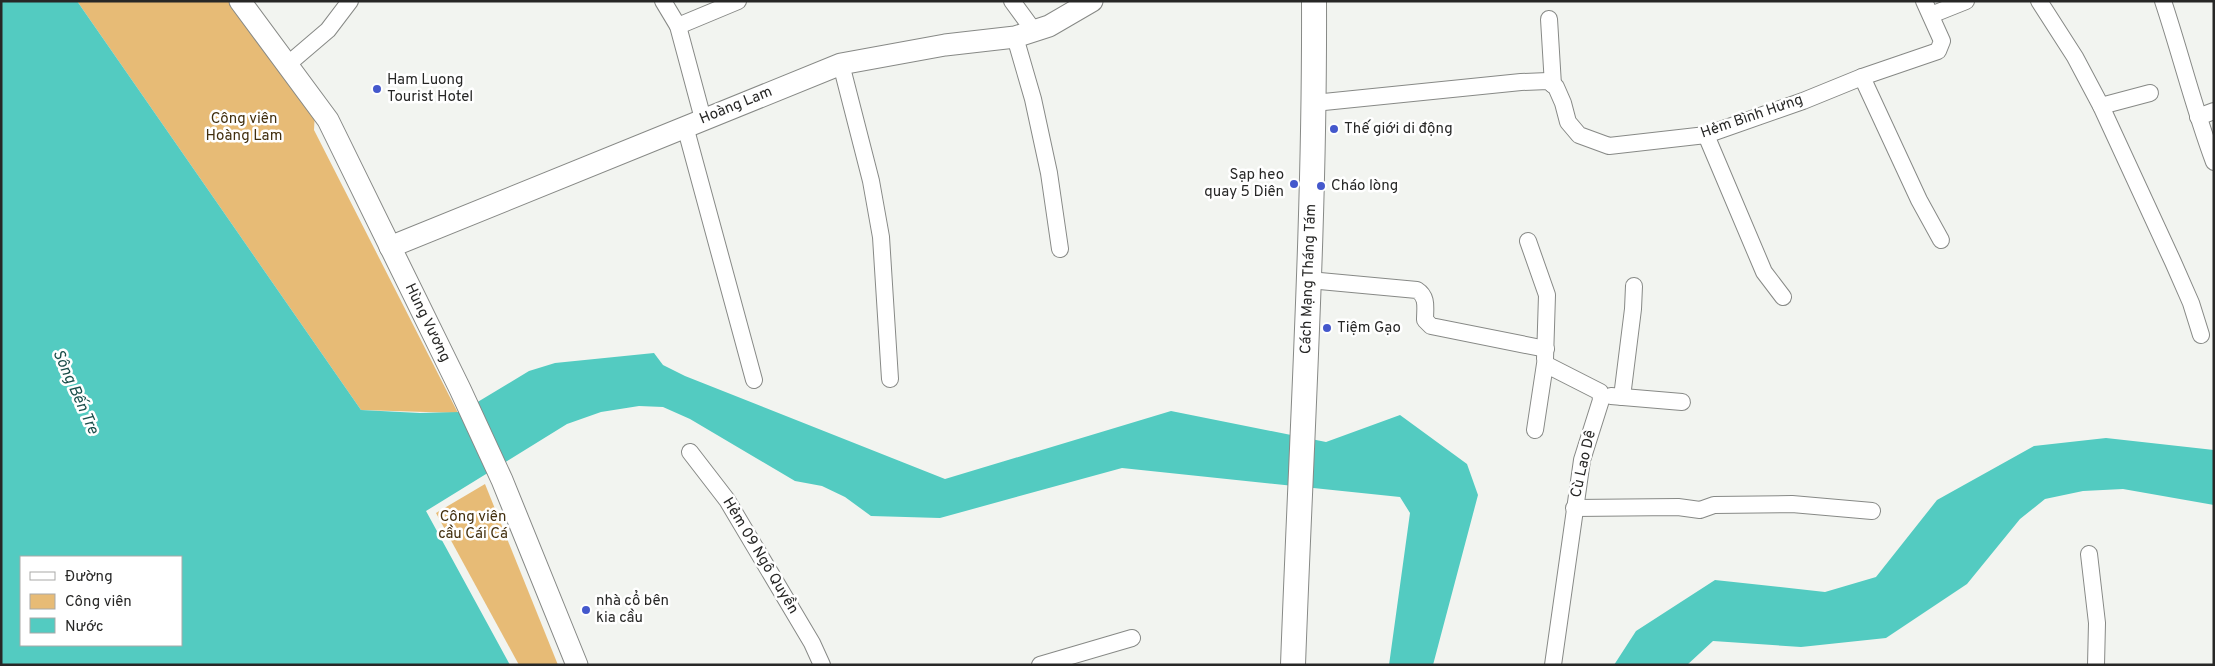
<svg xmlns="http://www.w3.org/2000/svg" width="2215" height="666" font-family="Overpass,sans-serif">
	<rect width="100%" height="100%" fill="#f2f4f0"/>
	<g fill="#e7bb76">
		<polygon points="77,1 228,1 315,111 314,130 458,413 361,410"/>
		<polygon points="485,484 558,665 519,665 436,513"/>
	</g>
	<g fill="#53cbc1" fill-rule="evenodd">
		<path d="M1,1H77L361,410L420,413L461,412L529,371L555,363L654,353L663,365L685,376L945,479L1171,411L1326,442L1400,415L1467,464L1478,495L1433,665H1389L1410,513L1400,497L1122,468L940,518L871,516L845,497L822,486L795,481L690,419L663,407L639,406L601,412L567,424L426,511L510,665H1ZM21,557H181V645H21Z"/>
		<polygon points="2106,438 2214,450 2214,505 2123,489 2083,491 2045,499 2020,519 1967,584 1886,638 1801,647 1713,641 1687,665 1614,665 1636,631 1715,580 1825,592 1876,577 1937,500 2034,446"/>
	</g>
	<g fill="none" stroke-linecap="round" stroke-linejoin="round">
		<defs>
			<g id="minor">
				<polyline points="663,1 678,26 703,119"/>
				<polyline points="1012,1 1034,31"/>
				<polyline points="2039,1 2075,57 2101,106 2173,262 2191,303 2201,335"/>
				<path d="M2163,1C2181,55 2194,109 2214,162"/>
				<polyline points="1931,15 1966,1"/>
				<polyline points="1549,19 1553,85"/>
				<polyline points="678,26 738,1"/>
				<polyline points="1015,37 1033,99 1049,173 1060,249"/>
				<polyline points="841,64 871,181 881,237 890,379"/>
				<polyline points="287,65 328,30 350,1"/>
				<polyline points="1862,77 1919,200 1941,240"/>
				<polyline points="1314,103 1521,82 1548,81 1556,87 1563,103 1568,122 1579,135 1609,146 1706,135 1803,101 1862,77 1938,51 1942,41 1924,1"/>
				<polyline points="2101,106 2150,93"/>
				<polyline points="2198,117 2214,111"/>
				<polyline points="685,126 754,380"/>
				<polyline points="1706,135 1764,272 1783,297"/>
				<polyline points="1528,241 1547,295 1545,359"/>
				<path d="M1309,280L1417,290C1428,297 1425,308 1425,320L1431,326L1546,349"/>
				<polyline points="1611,396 1682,402"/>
				<polyline points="1622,397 1633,309 1634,286"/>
				<polyline points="1535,430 1545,364 1600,392 1601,400 1582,460 1553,665"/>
				<polyline points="690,452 727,500 812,643 822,665"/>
				<polyline points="1574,508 1678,507 1700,510 1714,505 1792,504 1872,511"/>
				<polyline points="2089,554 2097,623 2096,665"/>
				<polyline points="1040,665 1132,638"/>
			</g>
			<g id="tertiary">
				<polyline points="240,1 328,120 460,389 502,480 577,665"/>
				<polyline points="390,247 841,64 945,45 1015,37 1049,26 1092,1"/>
			</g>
			<path id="secondary" d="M1293,665C1301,444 1315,223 1314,1"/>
		</defs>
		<use href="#minor" stroke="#878986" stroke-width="18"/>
		<use href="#tertiary" stroke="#878986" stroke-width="23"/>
		<use href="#secondary" stroke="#878986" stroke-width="26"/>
		<use href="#minor" stroke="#fff" stroke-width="16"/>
		<use href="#tertiary" stroke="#fff" stroke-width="21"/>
		<use href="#secondary" stroke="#fff" stroke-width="24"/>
	</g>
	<g fill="#4458cc" stroke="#fff" stroke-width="2">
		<circle cx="377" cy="89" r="5"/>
		<circle cx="1334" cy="129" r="5"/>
		<circle cx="1294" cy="184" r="5"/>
		<circle cx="1321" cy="186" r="5"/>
		<circle cx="1327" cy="328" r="5"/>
		<circle cx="586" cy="610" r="5"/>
	</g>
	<g text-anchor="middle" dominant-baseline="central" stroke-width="5" stroke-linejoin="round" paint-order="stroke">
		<g font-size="15" fill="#272726" stroke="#fff" text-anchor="start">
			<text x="387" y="80">Ham Luong<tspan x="387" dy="17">Tourist Hotel</tspan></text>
			<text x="1344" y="129">Thế giới di động</text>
			<text x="1284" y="175" text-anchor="end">Sạp heo<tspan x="1284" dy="17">quay 5 Diên</tspan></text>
			<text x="1331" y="186">Cháo lòng</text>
			<text x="1337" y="328">Tiệm Gạo</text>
			<text x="596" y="601">nhà cổ bên<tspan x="596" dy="17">kia cầu</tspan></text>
		</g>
		<g font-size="15" fill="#272726" stroke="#fff">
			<text transform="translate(736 106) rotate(-22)">Hoàng Lam</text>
			<text transform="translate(1752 117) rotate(-19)">Hẻm Bình Hưng</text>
			<text transform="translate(1309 279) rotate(-88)">Cách Mạng Tháng Tám</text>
			<text transform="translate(427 323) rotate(64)">Hùng Vương</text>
			<text transform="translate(1584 464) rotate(-77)">Cù Lao Dê</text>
			<text transform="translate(760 556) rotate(59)">Hẻm 09 Ngô Quyền</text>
		</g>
		<g font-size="15" fill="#422f0e" stroke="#fff">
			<text x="244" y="119">Công viên<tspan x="244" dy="17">Hoàng Lam</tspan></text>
			<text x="473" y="517">Công viên<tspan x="473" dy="17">cầu Cái Cá</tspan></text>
		</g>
		<g font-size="16" font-style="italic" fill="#1a4e4a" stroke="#fff">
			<text transform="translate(75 392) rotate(66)">Sông Bến Tre</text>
		</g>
	</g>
	<rect width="2215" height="666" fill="none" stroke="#272726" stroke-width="5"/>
	<rect x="20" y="556" width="162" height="90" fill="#ffffff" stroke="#a9a9a8"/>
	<rect x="30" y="572" width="25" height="8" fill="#ffffff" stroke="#a9a9a8"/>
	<text x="65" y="581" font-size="15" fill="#272726">Đường</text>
	<rect x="30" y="594" width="25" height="15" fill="#e7bb76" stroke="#a9a9a8"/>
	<text x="65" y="606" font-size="15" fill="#272726">Công viên</text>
	<rect x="30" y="618" width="25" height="15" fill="#53cbc1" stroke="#a9a9a8"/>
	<text x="65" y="631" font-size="15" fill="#272726">Nước</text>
</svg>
